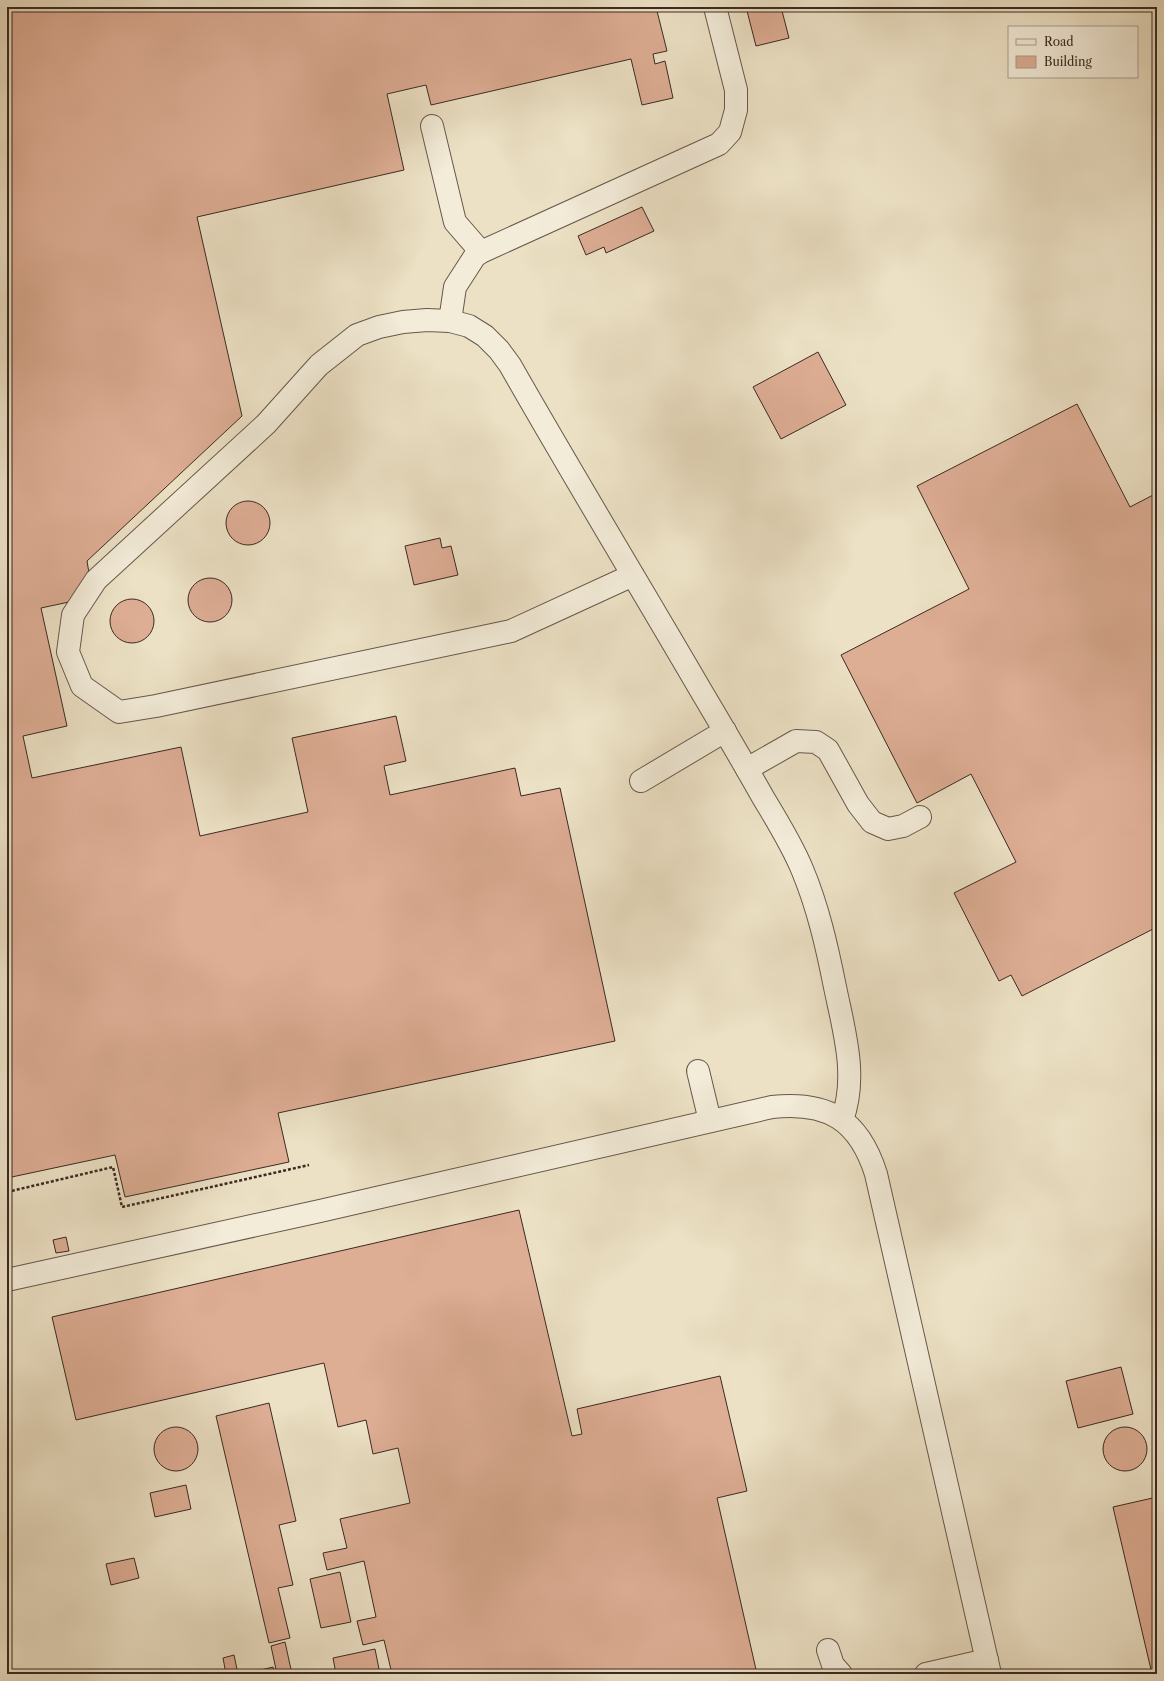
<svg xmlns="http://www.w3.org/2000/svg" width="1164" height="1681" font-family="'Libre Caslon Text',serif">
	<rect width="100%" height="100%" fill="#ece1c5"/>
	<filter id="stains"><feTurbulence type="fractalNoise" baseFrequency=".005" numOctaves="4"/><feColorMatrix values="0 0 0 0 .2 0 0 0 0 .09 0 0 0 0 .02 0 0 0 .5 -.17"/></filter>
	<radialGradient id="worn" r=".72"><stop offset=".6" stop-color="#630" stop-opacity="0"/><stop offset="1" stop-color="#630" stop-opacity=".3"/></radialGradient>
	<g fill="#ddad94" stroke="#3b2a22">
		<polygon points="7,7 656,7 667,51 653,54 655,64 665,61 673,98 642,105 631,59 431,105 426,85 387,94 404,170 197,217 242,416 87,561 89,573 69,602 41,608 67,726 23,736 32,778 181,747 200,836 308,812 292,738 396,716 406,761 384,766 390,795 515,768 521,796 560,788 615,1041 278,1113 289,1162 125,1197 115,1155 7,1178"/>
		<polygon points="746,7 781,7 789,38 756,46"/>
		<polygon points="642,207 654,231 606,253 604,247 586,255 578,236"/>
		<polygon points="818,352 846,405 781,439 753,387"/>
		<polygon points="1077,404 1130,507 1157,493 1157,927 1022,996 1011,975 999,981 954,893 1016,862 971,774 917,803 841,655 969,589 917,486"/>
		<circle cx="248" cy="523" r="22"/>
		<polygon points="440,538 442,548 451,546 458,575 414,585 405,546"/>
		<circle cx="210" cy="600" r="22"/>
		<circle cx="132" cy="621" r="22"/>
		<polygon points="519,1210 572,1436 582,1434 577,1409 720,1376 747,1491 717,1498 757,1674 392,1674 384,1640 363,1645 357,1621 376,1617 364,1561 327,1570 323,1553 347,1548 340,1519 410,1503 398,1448 373,1454 366,1420 338,1427 324,1363 76,1420 52,1317"/>
		<polygon points="66,1237 69,1251 56,1253 53,1240"/>
		<polygon points="1121,1367 1133,1414 1078,1428 1066,1381"/>
		<polygon points="269,1403 296,1521 279,1525 293,1585 278,1588 290,1638 269,1643 216,1416"/>
		<circle cx="1125" cy="1449" r="22"/>
		<circle cx="176" cy="1449" r="22"/>
		<polygon points="186,1485 191,1509 155,1517 150,1493"/>
		<polygon points="1157,1497 1157,1674 1152,1674 1113,1507"/>
		<polygon points="134,1558 139,1578 111,1585 106,1564"/>
		<polygon points="340,1572 351,1622 321,1628 310,1579"/>
		<polygon points="285,1642 292,1674 277,1674 271,1646"/>
		<polygon points="375,1649 380,1674 336,1674 333,1658"/>
		<polygon points="234,1655 238,1674 226,1674 223,1658"/>
		<polygon points="273,1667 275,1674 244,1674"/>
	</g>
	<g fill="none" stroke-linecap="round" stroke-linejoin="round">
		<defs>
			<g id="minor">
				<polyline points="432,126 455,222 481,252"/>
				<polyline points="450,321 455,287 475,256 481,252 719,144 730,132 736,110 736,90 715,7"/>
				<path d="M633,575L511,631L156,706L119,712L82,686L68,652L73,615L96,580L266,424L319,365L357,335L379,327L403,322L427,320L450,321L469,326L485,336L499,350L510,365C572,474 637,581 700,689C722,726 743,762 764,799C778,822 792,845 802,869C818,907 827,947 835,987C844,1031 858,1076 842,1120"/>
				<polyline points="747,769 796,741 816,742 828,750 858,804 872,822 888,829 903,826 920,817"/>
				<polyline points="641,781 725,731"/>
				<polyline points="698,1071 710,1121"/>
				<path d="M7,1280L320,1211L772,1107C828,1101 859,1120 876,1174L990,1674"/>
				<polyline points="828,1650 833,1665 841,1674"/>
				<polyline points="926,1674 987,1660"/>
			</g>
		</defs>
		<use href="#minor" stroke="#67584b" stroke-width="24"/>
		<polyline stroke="#3b2a22" stroke-width="2.5" stroke-dasharray="3 2" stroke-linecap="butt" points="7,1192 113,1167 122,1207 309,1165"/>
		<use href="#minor" stroke="#f3ecd9" stroke-width="22"/>
	</g>
	<rect width="1164" height="1681" fill="none" stroke="#ece1c5" stroke-width="24"/>
	<rect x="8" y="8" width="1148" height="1665" fill="none" stroke="#3b2a22" stroke-width="2"/>
	<rect x="12" y="12" width="1140" height="1657" fill="none" stroke="#3b2a22"/>
	<rect x="1008" y="26" width="130" height="52" fill="#f3ecd9" stroke="#a99e90"/>
	<rect x="1016" y="39" width="20" height="6" fill="#f3ecd9" stroke="#a99e90"/>
	<text x="1044" y="46" font-size="12" fill="#3b2a22">Road</text>
	<rect x="1016" y="56" width="20" height="12" fill="#ddad94" stroke="#a99e90"/>
	<text x="1044" y="66" font-size="12" fill="#3b2a22">Building</text>
	<rect width="100%" height="100%" filter="url(#stains)"/>
	<rect width="100%" height="100%" fill="url(#worn)"/>
</svg>
